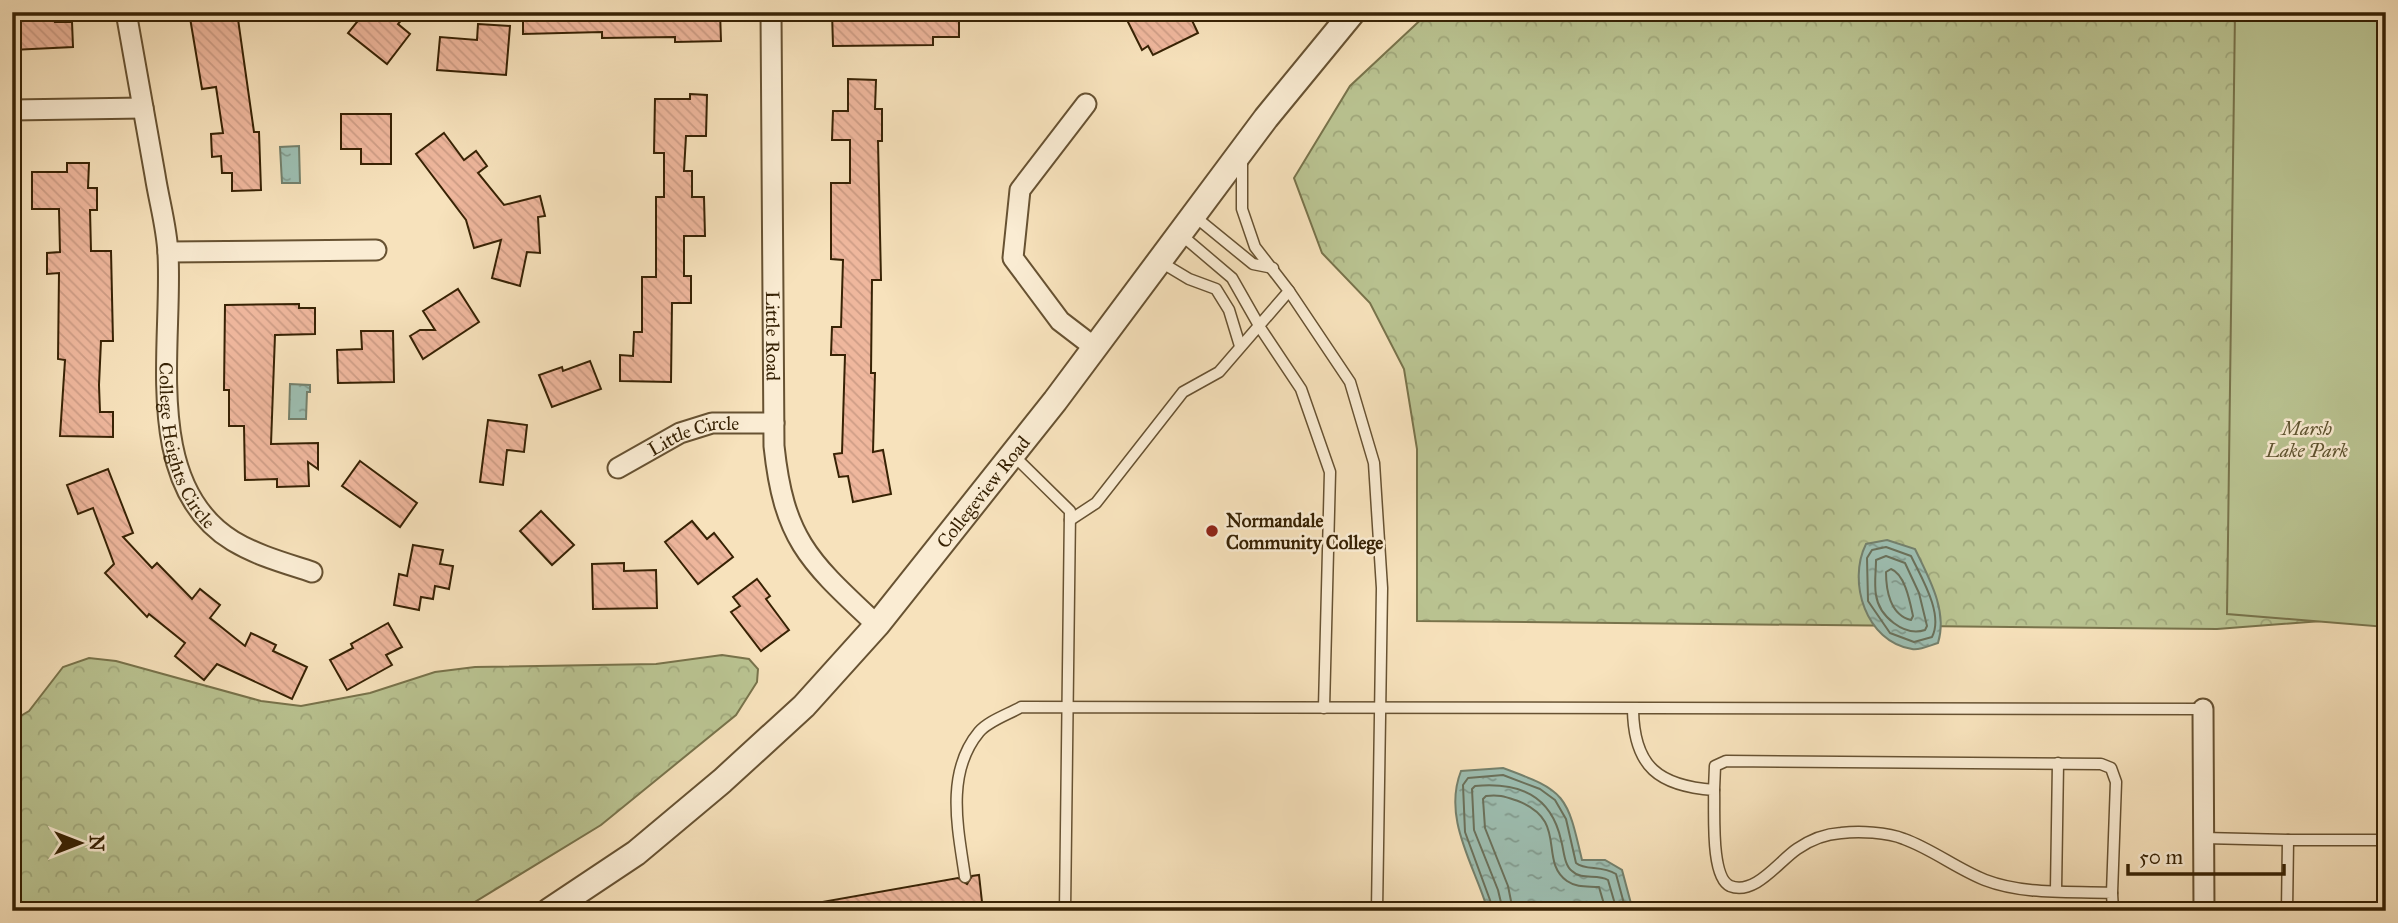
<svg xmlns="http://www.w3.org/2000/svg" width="2398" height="923" font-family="'IM FELL Great Primer',serif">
	<defs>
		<pattern id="forest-crowns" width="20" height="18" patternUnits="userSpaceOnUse" patternTransform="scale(1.75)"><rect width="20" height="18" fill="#bac492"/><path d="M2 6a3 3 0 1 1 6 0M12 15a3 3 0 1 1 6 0" fill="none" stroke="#a0a87c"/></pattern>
		<pattern id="water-ripples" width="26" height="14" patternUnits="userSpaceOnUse" patternTransform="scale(1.75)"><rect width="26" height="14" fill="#9dbeb1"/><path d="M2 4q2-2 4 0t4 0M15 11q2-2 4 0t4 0" fill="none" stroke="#819a8e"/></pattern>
		<pattern id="building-back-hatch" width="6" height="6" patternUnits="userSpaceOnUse" patternTransform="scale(1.75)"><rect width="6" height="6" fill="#efb79d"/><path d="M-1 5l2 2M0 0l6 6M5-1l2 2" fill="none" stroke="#ce9d86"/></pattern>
	</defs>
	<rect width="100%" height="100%" fill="#f7e2bc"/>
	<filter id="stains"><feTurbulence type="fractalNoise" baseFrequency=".00286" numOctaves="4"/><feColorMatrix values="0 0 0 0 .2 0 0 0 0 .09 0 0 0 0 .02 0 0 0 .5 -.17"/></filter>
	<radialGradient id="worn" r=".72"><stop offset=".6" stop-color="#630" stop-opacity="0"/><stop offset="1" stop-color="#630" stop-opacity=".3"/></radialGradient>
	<g fill="url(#forest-crowns)" stroke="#78734b" stroke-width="2">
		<polygon points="1429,12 2386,12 2386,616 2217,629 1417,621 1417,449 1404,369 1370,303 1322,253 1294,178 1350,86"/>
		<polygon points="722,655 749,659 758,669 757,682 736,715 601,825 460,911 12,911 12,721 29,711 63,667 89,658 116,661 261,701 301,706 370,693 435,672 475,667 656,664"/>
	</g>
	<polygon fill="#bac492" stroke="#78734b" stroke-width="2" points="2235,12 2386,12 2386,627 2227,614"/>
	<g fill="url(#water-ripples)" stroke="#74806c" stroke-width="2">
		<polygon points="299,146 300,183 282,183 280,147"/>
		<polygon points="290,384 310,385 310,392 307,392 306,419 289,419"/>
		<path d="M1887,540L1915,549C1929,578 1948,611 1938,643C1931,645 1919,651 1912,649C1866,642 1847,582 1866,544Z"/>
		<path d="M1503,768C1566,791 1567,795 1582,860H1605L1622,870L1633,911H1488C1475,866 1442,819 1461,771Z"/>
	</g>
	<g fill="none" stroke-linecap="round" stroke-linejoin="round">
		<g stroke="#6a705a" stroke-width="2">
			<path d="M1886,547L1911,556C1921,577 1944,614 1932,637L1914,642L1890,633L1868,601L1867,558L1872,550Z"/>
			<path d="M1886,556L1905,563L1919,593L1927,626L1925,630C1904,637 1879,616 1876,595C1874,584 1876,571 1876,560Z"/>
			<path d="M1891,569C1905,574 1910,602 1913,616L1911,620C1890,615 1886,590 1886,572Z"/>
			<path d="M1494,911L1465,832L1463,785L1468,778L1503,775L1540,789L1555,800L1566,819L1576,863C1586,871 1601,865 1616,874L1626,911"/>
			<path d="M1503,911L1498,890L1474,830L1472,789L1475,786C1519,782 1551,795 1561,840C1564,850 1564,865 1572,871C1582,881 1597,873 1608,880L1617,911"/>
			<path d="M1513,911L1508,886L1485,828L1483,799L1486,796C1499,794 1506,797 1518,801C1569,821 1538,860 1567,881C1577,888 1588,886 1599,887L1606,911"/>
		</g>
	</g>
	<g fill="url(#building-back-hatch)" stroke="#372204" stroke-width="2">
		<polygon points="189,12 237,12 254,132 259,132 261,190 232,191 232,173 222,173 221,156 212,157 211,134 223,133 216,87 202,89"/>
		<polygon points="365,12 408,12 398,24 410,34 387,64 348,33"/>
		<polygon points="523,12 720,12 721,41 675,42 675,37 602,38 602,32 523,34"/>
		<polygon points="832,12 886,14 886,19 929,19 929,12 959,12 959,37 933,37 933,45 833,46"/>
		<polygon points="1123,12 1188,12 1198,33 1153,55 1148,46 1142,50"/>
		<polygon points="55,16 55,22 72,22 73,47 12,50 12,18"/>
		<polygon points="478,24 510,26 506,75 437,70 440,37 477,40"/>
		<polygon points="848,79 876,80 875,109 882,109 882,141 878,141 881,280 872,280 871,373 875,373 873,452 883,450 891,494 853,502 848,476 839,477 834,454 842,453 845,355 831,355 832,327 841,327 843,260 831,259 831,183 850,183 850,140 832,140 833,111 848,111"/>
		<polygon points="690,94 707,95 706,136 686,136 684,171 692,171 692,197 704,197 705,236 684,236 684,276 691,276 691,303 672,303 671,382 620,381 620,355 633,356 634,332 642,332 642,277 656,277 656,197 664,197 664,153 654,153 655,99 690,99"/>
		<polygon points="341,114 391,114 391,164 361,164 361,149 341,149"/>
		<polygon points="444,133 464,160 476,151 487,166 478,173 504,205 540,196 545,216 538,217 540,253 527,252 520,286 492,278 501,240 474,248 466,220 416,154"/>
		<polygon points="67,163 89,163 88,188 97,188 97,210 90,210 91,251 111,251 113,341 101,341 99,385 100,412 113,412 113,437 60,436 65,360 58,359 59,273 47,274 47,253 60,252 59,209 32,209 32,172 67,172"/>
		<polygon points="458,289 479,322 423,359 410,336 420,330 435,330 423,311"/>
		<polygon points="299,304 299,308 315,308 315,334 275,335 271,444 318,443 318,469 308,462 309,486 277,487 277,479 245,480 244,426 229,426 229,390 224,390 225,305"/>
		<polygon points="361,331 393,331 394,382 338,383 337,350 362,349"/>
		<polygon points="590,361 601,389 552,407 539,375 562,367 563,371"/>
		<polygon points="488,420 527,425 524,452 507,450 503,485 480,482"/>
		<polygon points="360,461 417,503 400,527 342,486"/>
		<polygon points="108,469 133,533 123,537 152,568 157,563 192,599 200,589 220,605 210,618 245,646 251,633 276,645 273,651 307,667 292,699 217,664 204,680 175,656 185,643 149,614 147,617 105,573 114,564 93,508 78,514 67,485"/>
		<polygon points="541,511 574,545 552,565 520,531"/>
		<polygon points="692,521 707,539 714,533 733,557 698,584 665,542"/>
		<polygon points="413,545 443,550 440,564 453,566 449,589 435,586 433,599 421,597 419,610 394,605 399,574 407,576"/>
		<polygon points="624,563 624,571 656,570 657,608 593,609 592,564"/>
		<polygon points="757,579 770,596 766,599 789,630 761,651 731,612 740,606 733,597"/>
		<polygon points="388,623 402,647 386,655 392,665 347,690 330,660 353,648 351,644"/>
		<polygon points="979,875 983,911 823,911 822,902 958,878 967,884 972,876"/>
	</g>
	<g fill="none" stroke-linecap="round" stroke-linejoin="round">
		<defs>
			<g id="service">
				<polyline points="1193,215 1253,264 1273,268"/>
				<polyline points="1179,233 1232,278 1261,329 1301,389 1330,472 1324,708"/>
				<polyline points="1159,261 1189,279 1216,289 1229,310 1240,346"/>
				<polyline points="1289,291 1350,382 1374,463 1382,588 1377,911"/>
				<polyline points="1013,455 1070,511 1065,911"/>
				<polyline points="1070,520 1096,503 1183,392 1219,372 1289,291 1255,247 1242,209 1242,158"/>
				<path d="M1633,710C1634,767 1659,786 1714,790C1715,810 1710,877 1730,886C1755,896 1779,861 1797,849C1810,840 1825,834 1841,833C1859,831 1887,832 1904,839C1932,849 1957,869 1985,880C2024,895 2070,891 2112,893L2113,911"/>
				<polyline points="1714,790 1715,766 1726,761 2101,764 2111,768 2116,782 2112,893"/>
				<polyline points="2204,838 2288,840"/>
				<path d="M965,877C958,829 945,773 979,732C988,721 1009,714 1021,707L2203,709"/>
				<polyline points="2056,890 2058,763"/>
				<polyline points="2287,911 2288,840 2386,840"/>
			</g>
			<g id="minor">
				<path id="s1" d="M126,12C136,66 145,121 155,175C159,201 167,228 168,254C173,345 141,485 233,541C258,556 285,563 312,572"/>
				<path id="s2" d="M771,12L774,446C784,541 810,562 877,625"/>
				<polyline points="1086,104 1020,190 1013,258 1060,321 1094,347"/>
				<polyline points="12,110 143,108"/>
				<polyline points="168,252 376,250"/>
				<path id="s3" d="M618,468L680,433L712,423H774"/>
				<polyline points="2203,709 2204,911"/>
			</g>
			<g id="tertiary">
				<path id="s4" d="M549,911L636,853L722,781L804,706L877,625L1055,401L1266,118L1353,12"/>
			</g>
		</defs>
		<use href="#service" stroke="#675232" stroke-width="13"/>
		<use href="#minor" stroke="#675232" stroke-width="23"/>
		<use href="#tertiary" stroke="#675232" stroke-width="28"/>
		<use href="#service" stroke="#faecd3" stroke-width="10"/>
		<use href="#minor" stroke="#faecd3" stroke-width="19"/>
		<use href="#tertiary" stroke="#faecd3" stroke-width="24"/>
	</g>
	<circle fill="#8f2418" stroke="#faecd3" stroke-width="2.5" cx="1212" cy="531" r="7"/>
	<g text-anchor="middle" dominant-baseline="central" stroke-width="5" stroke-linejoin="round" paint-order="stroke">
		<g font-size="19" fill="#372204" stroke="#faecd3">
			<text stroke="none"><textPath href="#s2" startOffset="324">Little Road</textPath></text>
			<text stroke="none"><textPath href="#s3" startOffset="84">Little Circle</textPath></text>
			<text stroke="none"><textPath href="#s1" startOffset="441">College Heights Circle</textPath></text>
			<text stroke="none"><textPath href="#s4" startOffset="607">Collegeview Road</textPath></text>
		</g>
		<g font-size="19" font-style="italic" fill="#5e532f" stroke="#faecd3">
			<text x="2307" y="428">Marsh<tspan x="2307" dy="22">Lake Park</tspan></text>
		</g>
		<g font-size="19" font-weight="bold" fill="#372204" stroke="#faecd3" text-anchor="start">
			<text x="1226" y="520">Normandale<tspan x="1226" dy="22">Community College</tspan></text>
		</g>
	</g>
	<rect width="2398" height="923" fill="none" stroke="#f7e2bc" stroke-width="42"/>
	<rect x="14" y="14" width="2370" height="895" fill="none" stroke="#372204" stroke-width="3.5"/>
	<rect x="21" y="21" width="2356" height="881" fill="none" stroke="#372204" stroke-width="2"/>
	<g transform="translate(80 843) rotate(90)" stroke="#faecd3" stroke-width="5" paint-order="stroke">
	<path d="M0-5L12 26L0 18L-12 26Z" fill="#372204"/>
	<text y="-10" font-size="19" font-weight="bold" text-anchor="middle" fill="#372204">N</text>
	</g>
	<path d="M2128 864v10h156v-10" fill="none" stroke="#372204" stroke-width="3.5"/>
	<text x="2139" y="864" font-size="21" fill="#372204" stroke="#faecd3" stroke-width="5" paint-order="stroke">50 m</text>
	<rect width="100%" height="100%" filter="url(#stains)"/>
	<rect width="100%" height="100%" fill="url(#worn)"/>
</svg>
